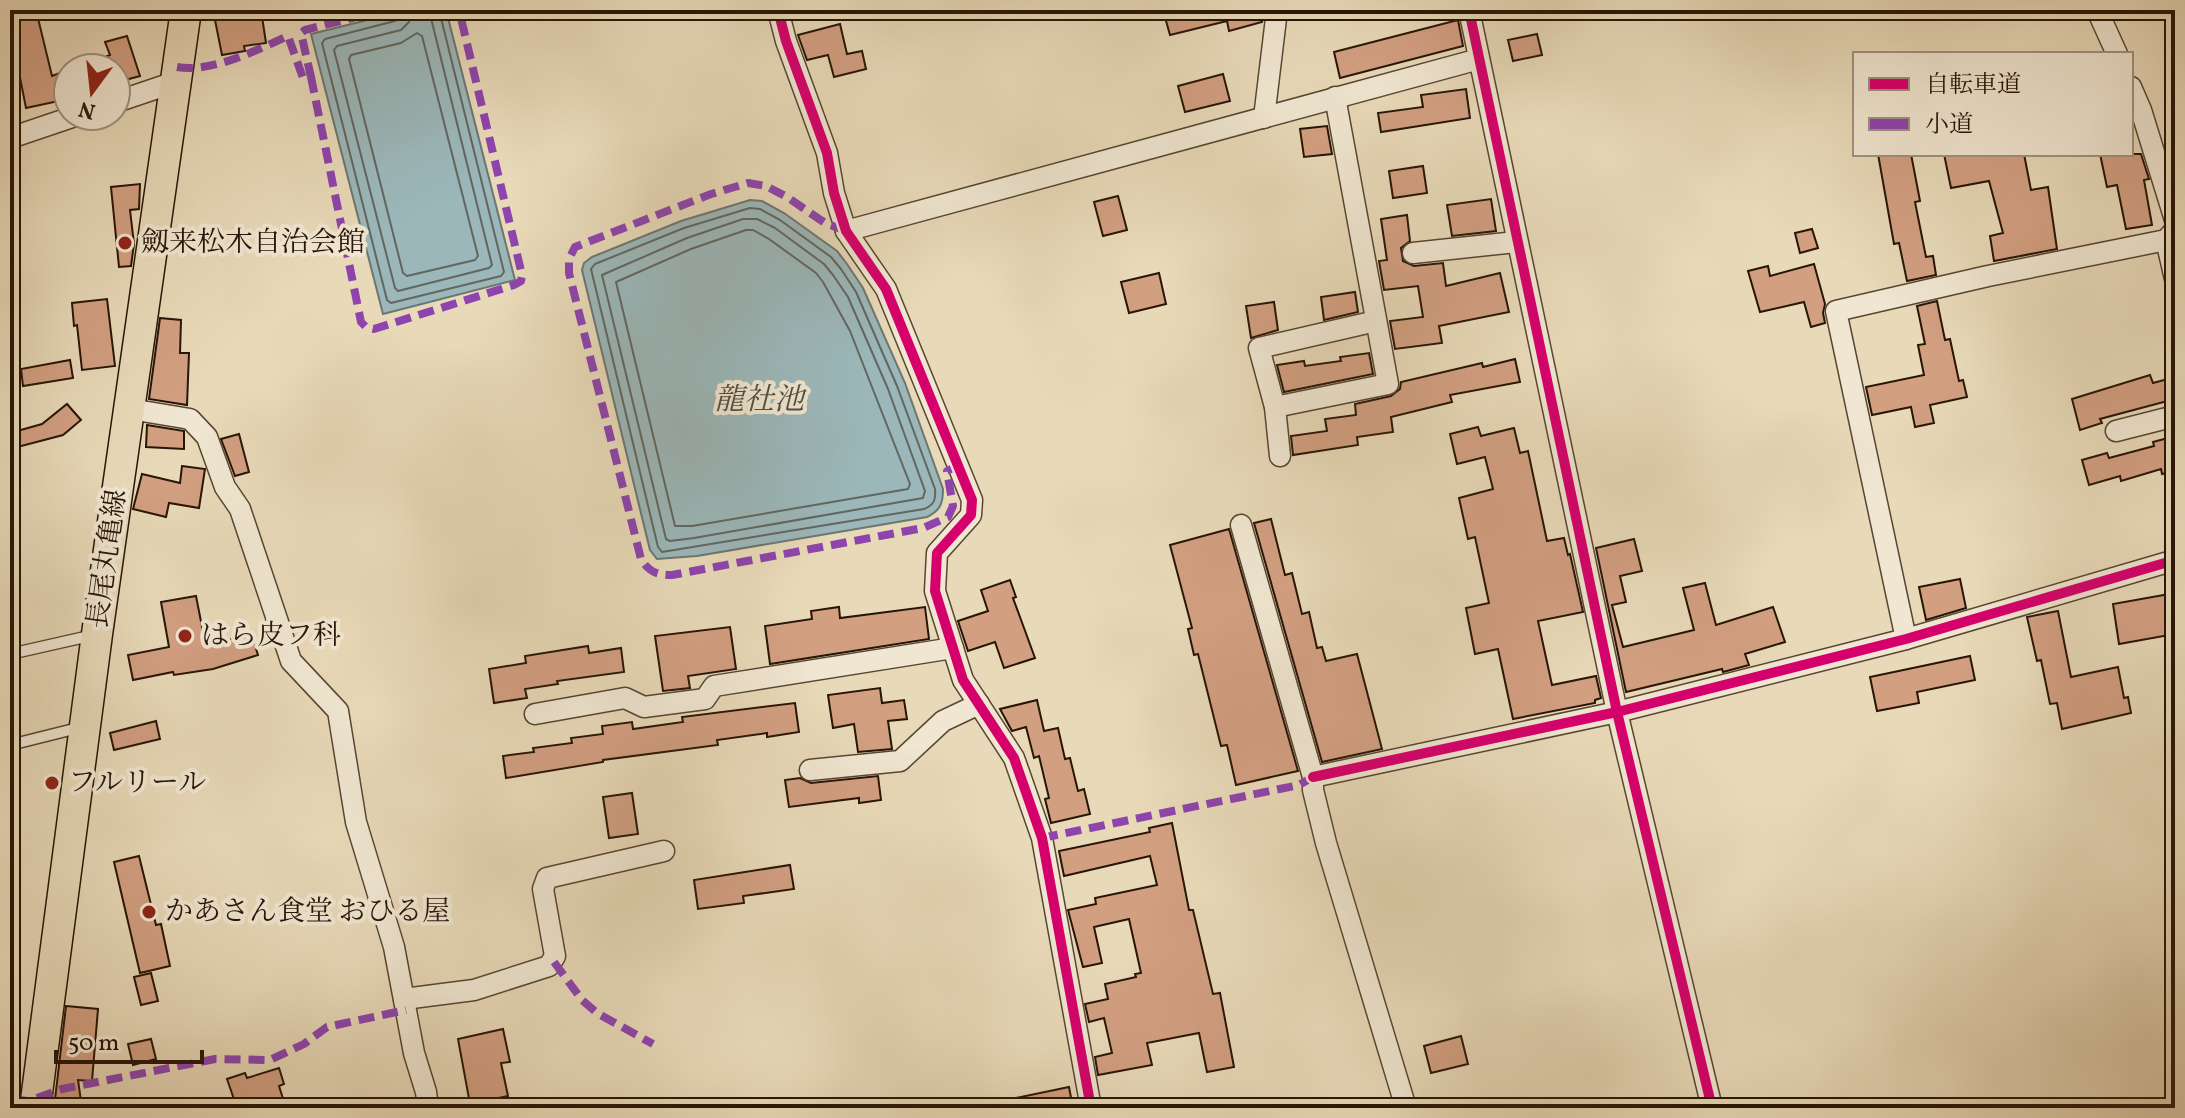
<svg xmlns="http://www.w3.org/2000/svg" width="2185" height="1118" font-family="Vollkorn,'Noto Serif JP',serif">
	<rect width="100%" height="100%" fill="#e8d9b8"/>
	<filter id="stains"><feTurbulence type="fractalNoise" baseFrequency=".0025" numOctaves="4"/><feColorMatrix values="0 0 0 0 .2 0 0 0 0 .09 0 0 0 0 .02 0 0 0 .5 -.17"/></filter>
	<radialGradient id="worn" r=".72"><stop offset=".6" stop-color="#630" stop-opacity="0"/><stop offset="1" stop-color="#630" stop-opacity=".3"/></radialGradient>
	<g fill="#9bb7b9" stroke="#6d7671" stroke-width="2">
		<polygon points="408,10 446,10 515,280 383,314 311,34"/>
		<path d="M750,200L762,201L784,213L837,251L847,264L863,288L905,383L943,489C943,503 941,510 927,517L697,556L657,559L650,550L638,501L582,270L584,263L592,257L681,221Z"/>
	</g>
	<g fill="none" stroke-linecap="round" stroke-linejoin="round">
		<g stroke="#616660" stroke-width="2">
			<polyline points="401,10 400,17 395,21 325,39 322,43 387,300 391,303 501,276 504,272 439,10"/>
			<polyline points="411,10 409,22 401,30 337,46 334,50 395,288 398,291 489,268 492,265 429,10"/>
			<polygon points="417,33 422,36 478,256 475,260 407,276 403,273 349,59 351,55 401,43"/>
			<path d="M750,208L760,209L780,220L831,257L841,269L856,292L897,386L935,489C936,500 934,505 924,509L662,552L658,547L591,269L595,264L684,228Z"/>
			<polygon points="743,219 757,219 775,228 824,264 833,275 848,297 888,389 925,491 923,498 694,538 670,541 666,539 602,275 687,238"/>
			<polygon points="746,230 753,230 769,239 816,273 823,282 850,331 910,484 908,489 692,526 675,526 616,282 691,249"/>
		</g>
	</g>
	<g fill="#d29f81" stroke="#271506" stroke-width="2">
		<polygon points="10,10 36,10 52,76 68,70 68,99 26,108 14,47 10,48"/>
		<polygon points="213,10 261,10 266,43 244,46 245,51 222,55"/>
		<polygon points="1163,10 1264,10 1262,22 1229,31 1227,21 1170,35"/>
		<polygon points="1458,20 1463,46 1340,78 1334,52"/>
		<polygon points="840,24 847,54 862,51 866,69 834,77 828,55 807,60 798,35"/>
		<polygon points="1537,34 1542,55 1513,61 1508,40"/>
		<polygon points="127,36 140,76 118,82 116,68 79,68 110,55 105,42"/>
		<polygon points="1223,74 1230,101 1185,112 1178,86"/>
		<polygon points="1466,89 1470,118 1381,132 1378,113 1423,107 1421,95"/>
		<polygon points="1327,126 1332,154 1304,157 1300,129"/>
		<polygon points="1878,154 1911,154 1920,201 1915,202 1926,257 1933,256 1936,275 1907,281 1899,243 1894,244"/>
		<polygon points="1944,154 2024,154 2031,190 2048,187 2057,249 1994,261 1990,236 2003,233 1989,181 1951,188"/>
		<polygon points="2100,154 2141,154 2149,179 2144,180 2152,225 2126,229 2117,185 2107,187"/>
		<polygon points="1423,166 1427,193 1393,198 1389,171"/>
		<polygon points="140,184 139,209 130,210 134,244 131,266 119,267 111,187"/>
		<polygon points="1118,196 1127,230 1103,236 1094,202"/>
		<polygon points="1491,199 1496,231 1452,236 1447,205"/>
		<polygon points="1407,215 1410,241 1401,248 1403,261 1414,266 1443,263 1446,286 1500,273 1509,312 1439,326 1442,343 1395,349 1390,321 1423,317 1418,286 1384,290 1379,261 1387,260 1381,219"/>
		<polygon points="1812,229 1818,248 1800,253 1795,233"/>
		<polygon points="1814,264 1825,304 1823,313 1825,323 1811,327 1804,302 1760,312 1748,271 1768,266 1770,276"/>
		<polygon points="1159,273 1166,304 1129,313 1121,282"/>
		<polygon points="1355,292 1358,312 1324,320 1321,297"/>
		<polygon points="107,299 115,366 82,370 77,325 74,326 72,303"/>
		<polygon points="1937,301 1945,340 1950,339 1959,381 1963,380 1967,397 1930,405 1934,423 1915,427 1911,407 1872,415 1866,387 1924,375 1918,345 1925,344 1917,306"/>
		<polygon points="1274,302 1278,330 1251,338 1246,306"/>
		<polygon points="160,318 181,320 180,353 189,353 187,405 149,399"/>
		<polygon points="1369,353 1373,374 1284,392 1277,365 1304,361 1305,366 1341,361 1340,357"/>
		<polygon points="1515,359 1520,382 1450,395 1452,402 1391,417 1393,432 1357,437 1358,445 1293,455 1291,436 1327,431 1325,419 1356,415 1355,404 1391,396 1400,389 1401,382 1482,363 1483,367"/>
		<polygon points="70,360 73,378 23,386 21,369"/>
		<polygon points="2150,375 2153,383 2175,377 2175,399 2100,419 2102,423 2080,430 2072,399"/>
		<polygon points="67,404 81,420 63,435 10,449 10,433 42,424"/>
		<polygon points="147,425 184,431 184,449 146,447"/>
		<polygon points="1478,427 1481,436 1514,428 1520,453 1528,451 1547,541 1564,538 1568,555 1570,554 1583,612 1538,621 1552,685 1596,676 1601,698 1595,700 1595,703 1513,719 1498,649 1475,654 1466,608 1489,603 1475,537 1468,539 1459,498 1493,489 1485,457 1457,464 1450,434"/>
		<polygon points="239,434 249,472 235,476 221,439"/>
		<polygon points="2175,436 2175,471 2162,474 2161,469 2121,481 2120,476 2089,485 2082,460 2107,453 2109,458 2154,446 2153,442"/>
		<polygon points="182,466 205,469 199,508 169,503 166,517 133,509 142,474 180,483"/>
		<polygon points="1271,519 1285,575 1292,573 1302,614 1309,612 1317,648 1322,647 1326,661 1357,654 1382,749 1322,762 1254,523"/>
		<polygon points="1229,529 1298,771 1236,785 1227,745 1221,746 1198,654 1194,655 1188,629 1192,628 1170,545"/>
		<polygon points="1634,539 1642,571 1620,576 1626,602 1612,605 1623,647 1694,630 1683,588 1705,583 1716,625 1773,607 1785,642 1745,654 1749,665 1723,672 1722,669 1626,692 1596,548"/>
		<polygon points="1960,579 1966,608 1926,620 1919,587"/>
		<polygon points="1010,580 1016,597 1013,598 1035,658 1004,668 995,642 968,651 958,621 988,611 981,590"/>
		<polygon points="2175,593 2175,634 2119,644 2113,604"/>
		<polygon points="196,596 206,647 251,633 258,655 213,669 174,675 173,672 133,680 128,655 169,647 161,602"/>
		<polygon points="839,607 840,618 925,607 929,639 770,664 765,626 812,619 811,611"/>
		<polygon points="2058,611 2071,677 2118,667 2124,698 2128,697 2131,713 2062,729 2057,703 2050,704 2041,660 2037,661 2027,617"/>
		<polygon points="730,627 736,669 688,676 690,688 663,691 655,636"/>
		<polygon points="588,646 589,653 621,648 624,672 557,681 558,684 525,689 527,698 494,703 489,669 526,663 525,656"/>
		<polygon points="1970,656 1975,680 1917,692 1919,703 1877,711 1870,677"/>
		<polygon points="880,688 882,703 904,700 907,719 888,721 892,749 858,752 854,724 833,728 828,695"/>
		<polygon points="1037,700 1044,731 1058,728 1065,759 1070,758 1078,791 1084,789 1090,814 1051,823 1045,799 1049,798 1039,756 1034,758 1026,727 1012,731 1000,709"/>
		<polygon points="795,703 799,732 767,737 767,733 717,740 718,745 603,760 603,762 506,778 503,756 534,752 533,748 572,743 571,738 603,734 602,726 632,722 633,729 683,722 682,717"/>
		<polygon points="156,721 160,739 114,750 110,733"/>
		<polygon points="878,776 881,800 859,803 859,798 789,807 785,780 800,778 811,783"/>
		<polygon points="632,793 638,834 609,838 603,797"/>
		<polygon points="1172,823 1189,910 1193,910 1213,994 1220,993 1234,1067 1207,1072 1199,1033 1147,1043 1152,1065 1098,1075 1095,1057 1112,1053 1104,1018 1089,1022 1085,1004 1108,999 1105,984 1136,977 1135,974 1141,973 1129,919 1094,927 1102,963 1083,967 1068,910 1096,904 1095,898 1157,885 1150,856 1064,876 1059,851 1150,832 1149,828"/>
		<polygon points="139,856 156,925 161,924 170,966 140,973 114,862"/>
		<polygon points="790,865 794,889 743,896 744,903 698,909 694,880"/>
		<polygon points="151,973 158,1001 141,1005 134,977"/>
		<polygon points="66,1006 98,1009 92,1081 78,1080 82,1108 54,1108"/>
		<polygon points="503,1029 510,1062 501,1063 508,1096 470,1104 458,1039"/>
		<polygon points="1461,1036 1468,1064 1431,1073 1424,1046"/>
		<polygon points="151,1039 156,1059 133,1065 128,1044"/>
		<polygon points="279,1068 284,1084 279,1086 286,1108 237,1108 227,1079 245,1073 247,1078"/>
		<polygon points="1069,1087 1073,1108 1001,1108 1001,1101"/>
	</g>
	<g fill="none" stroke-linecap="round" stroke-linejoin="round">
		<defs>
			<g id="service">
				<polyline points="10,654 94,635"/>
				<polyline points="10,745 82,727"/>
			</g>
			<g id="minor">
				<polyline points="778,10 786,41 827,153 834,193 846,231 886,289 972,500 971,515 937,553 935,591 963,680 1014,758 1042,838 1091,1108"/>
				<polyline points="1469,10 1617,712 1712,1108"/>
				<polyline points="2097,10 2117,54"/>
				<polyline points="2131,87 2141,110 2175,220"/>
				<polyline points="1335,97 1388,384 1275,407 1259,348 1376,321"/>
				<polyline points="116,102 175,82"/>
				<polyline points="1264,118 1277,10"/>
				<polyline points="10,138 75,116"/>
				<polyline points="846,231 1479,59"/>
				<polyline points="2166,240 2175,279"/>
				<polyline points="1413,253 1516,242"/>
				<polyline points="1275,407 1280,456"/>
				<polyline points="130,409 190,419 207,437 225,487 240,509 291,661 338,711 356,822 394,947 414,1053 426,1092 428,1108"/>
				<polyline points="2116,431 2175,416"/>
				<polyline points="1241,525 1313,777 1313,790 1326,843 1406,1108"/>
				<polyline points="1906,639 1836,311 1988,276 2166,240 2175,230"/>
				<polyline points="535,714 625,698 644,707 705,699 714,686 953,648"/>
				<polyline points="810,770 900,761 943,721 979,704"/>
				<polyline points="1313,777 1617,712 1906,639 2175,560"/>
				<polyline points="404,999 474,990 549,966 555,956 543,889 547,878 664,851"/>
			</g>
			<polyline id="primary" points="35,1108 97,634 186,10"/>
		</defs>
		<use href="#service" stroke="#574632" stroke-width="13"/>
		<use href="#minor" stroke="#574632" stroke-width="23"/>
		<use href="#primary" stroke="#271506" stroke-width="33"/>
		<use href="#service" stroke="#f0e6d1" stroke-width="10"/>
		<use href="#minor" stroke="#f0e6d1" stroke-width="20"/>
		<use href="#primary" stroke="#e8d9b8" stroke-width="30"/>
		<g stroke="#8e44ad" stroke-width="8" stroke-dasharray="16 8" stroke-linecap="butt">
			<path d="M177,67C212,73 257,50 288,36L303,78L311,77L301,33L305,30L384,10"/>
			<polyline points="311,77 361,322 366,327 374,329 514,285 521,281 522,275 459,10"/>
			<path d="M846,231L825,223L787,197L766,186L748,183L711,194L575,247L569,259V273L641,559C649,572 657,575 672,575L923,528L948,517L953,506L947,471L959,465"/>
			<polyline points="1042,838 1299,785 1313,777"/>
			<polyline points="554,962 582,1000 597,1013 653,1044"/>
			<polyline points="37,1098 62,1089 215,1059 270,1060 304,1044 327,1027 406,1010"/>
			<polyline points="10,1102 19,1100 36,1102"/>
		</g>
		<defs>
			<g id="cycleway">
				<polyline points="778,10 786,41 827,153 834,193 846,231 886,289 972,500 971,515 937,553 935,591 963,680 1014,758 1042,838 1091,1108"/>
				<polyline points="1469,10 1617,712 1712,1108"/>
				<polyline points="1313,777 1617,712 1906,639 2175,560"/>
			</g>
		</defs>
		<use href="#cycleway" stroke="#f0e6d1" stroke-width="15"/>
		<use href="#cycleway" stroke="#d6006c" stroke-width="10"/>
	</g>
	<g fill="#8f2418" stroke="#f0e6d1" stroke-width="3">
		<circle cx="125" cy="243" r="8"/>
		<circle cx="185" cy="636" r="8"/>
		<circle cx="52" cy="783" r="8"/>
		<circle cx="149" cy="912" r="8"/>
	</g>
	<g text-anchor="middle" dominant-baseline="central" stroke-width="8" stroke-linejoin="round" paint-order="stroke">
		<g font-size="28" fill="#271506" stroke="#f0e6d1" text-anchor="start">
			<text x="141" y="243">劔来松木自治会館</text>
			<text x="201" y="636">はら皮フ科</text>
			<text x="68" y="783">フルリール</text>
			<text x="165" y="912">かあさん食堂 おひる屋</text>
		</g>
		<g font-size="28" fill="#271506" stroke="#f0e6d1">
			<text transform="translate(108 559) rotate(-82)">長尾丸亀線</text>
		</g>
		<g font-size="30" font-style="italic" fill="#504e45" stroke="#f0e6d1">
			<text x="759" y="401">龍社池</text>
		</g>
	</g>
	<rect width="2185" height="1118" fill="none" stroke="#e8d9b8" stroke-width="40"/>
	<rect x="12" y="12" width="2161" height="1094" fill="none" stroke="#271506" stroke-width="4"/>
	<rect x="20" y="20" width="2145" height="1078" fill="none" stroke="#271506" stroke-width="2"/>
	<rect x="1853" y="52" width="280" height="104" fill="#f0e6d1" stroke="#a09280" stroke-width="2"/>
	<rect x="1869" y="78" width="40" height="12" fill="#d6006c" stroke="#a09280" stroke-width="2"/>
	<text x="1925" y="92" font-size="24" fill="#271506">自転車道</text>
	<rect x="1869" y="118" width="40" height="12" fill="#8e44ad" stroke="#a09280" stroke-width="2"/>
	<text x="1925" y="132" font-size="24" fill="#271506">小道</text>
	<g transform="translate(92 92) rotate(195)"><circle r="38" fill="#f0e6d1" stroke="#a09280" stroke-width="2"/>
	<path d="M0-6L14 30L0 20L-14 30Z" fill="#8f2418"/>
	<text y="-12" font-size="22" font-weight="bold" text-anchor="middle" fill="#271506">N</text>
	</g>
	<path d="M56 1050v12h146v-12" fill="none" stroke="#271506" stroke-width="4"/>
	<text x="68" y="1050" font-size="24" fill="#271506" stroke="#f0e6d1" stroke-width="6" paint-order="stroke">50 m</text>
	<rect width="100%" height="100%" filter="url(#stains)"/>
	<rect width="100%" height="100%" fill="url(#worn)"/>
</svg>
